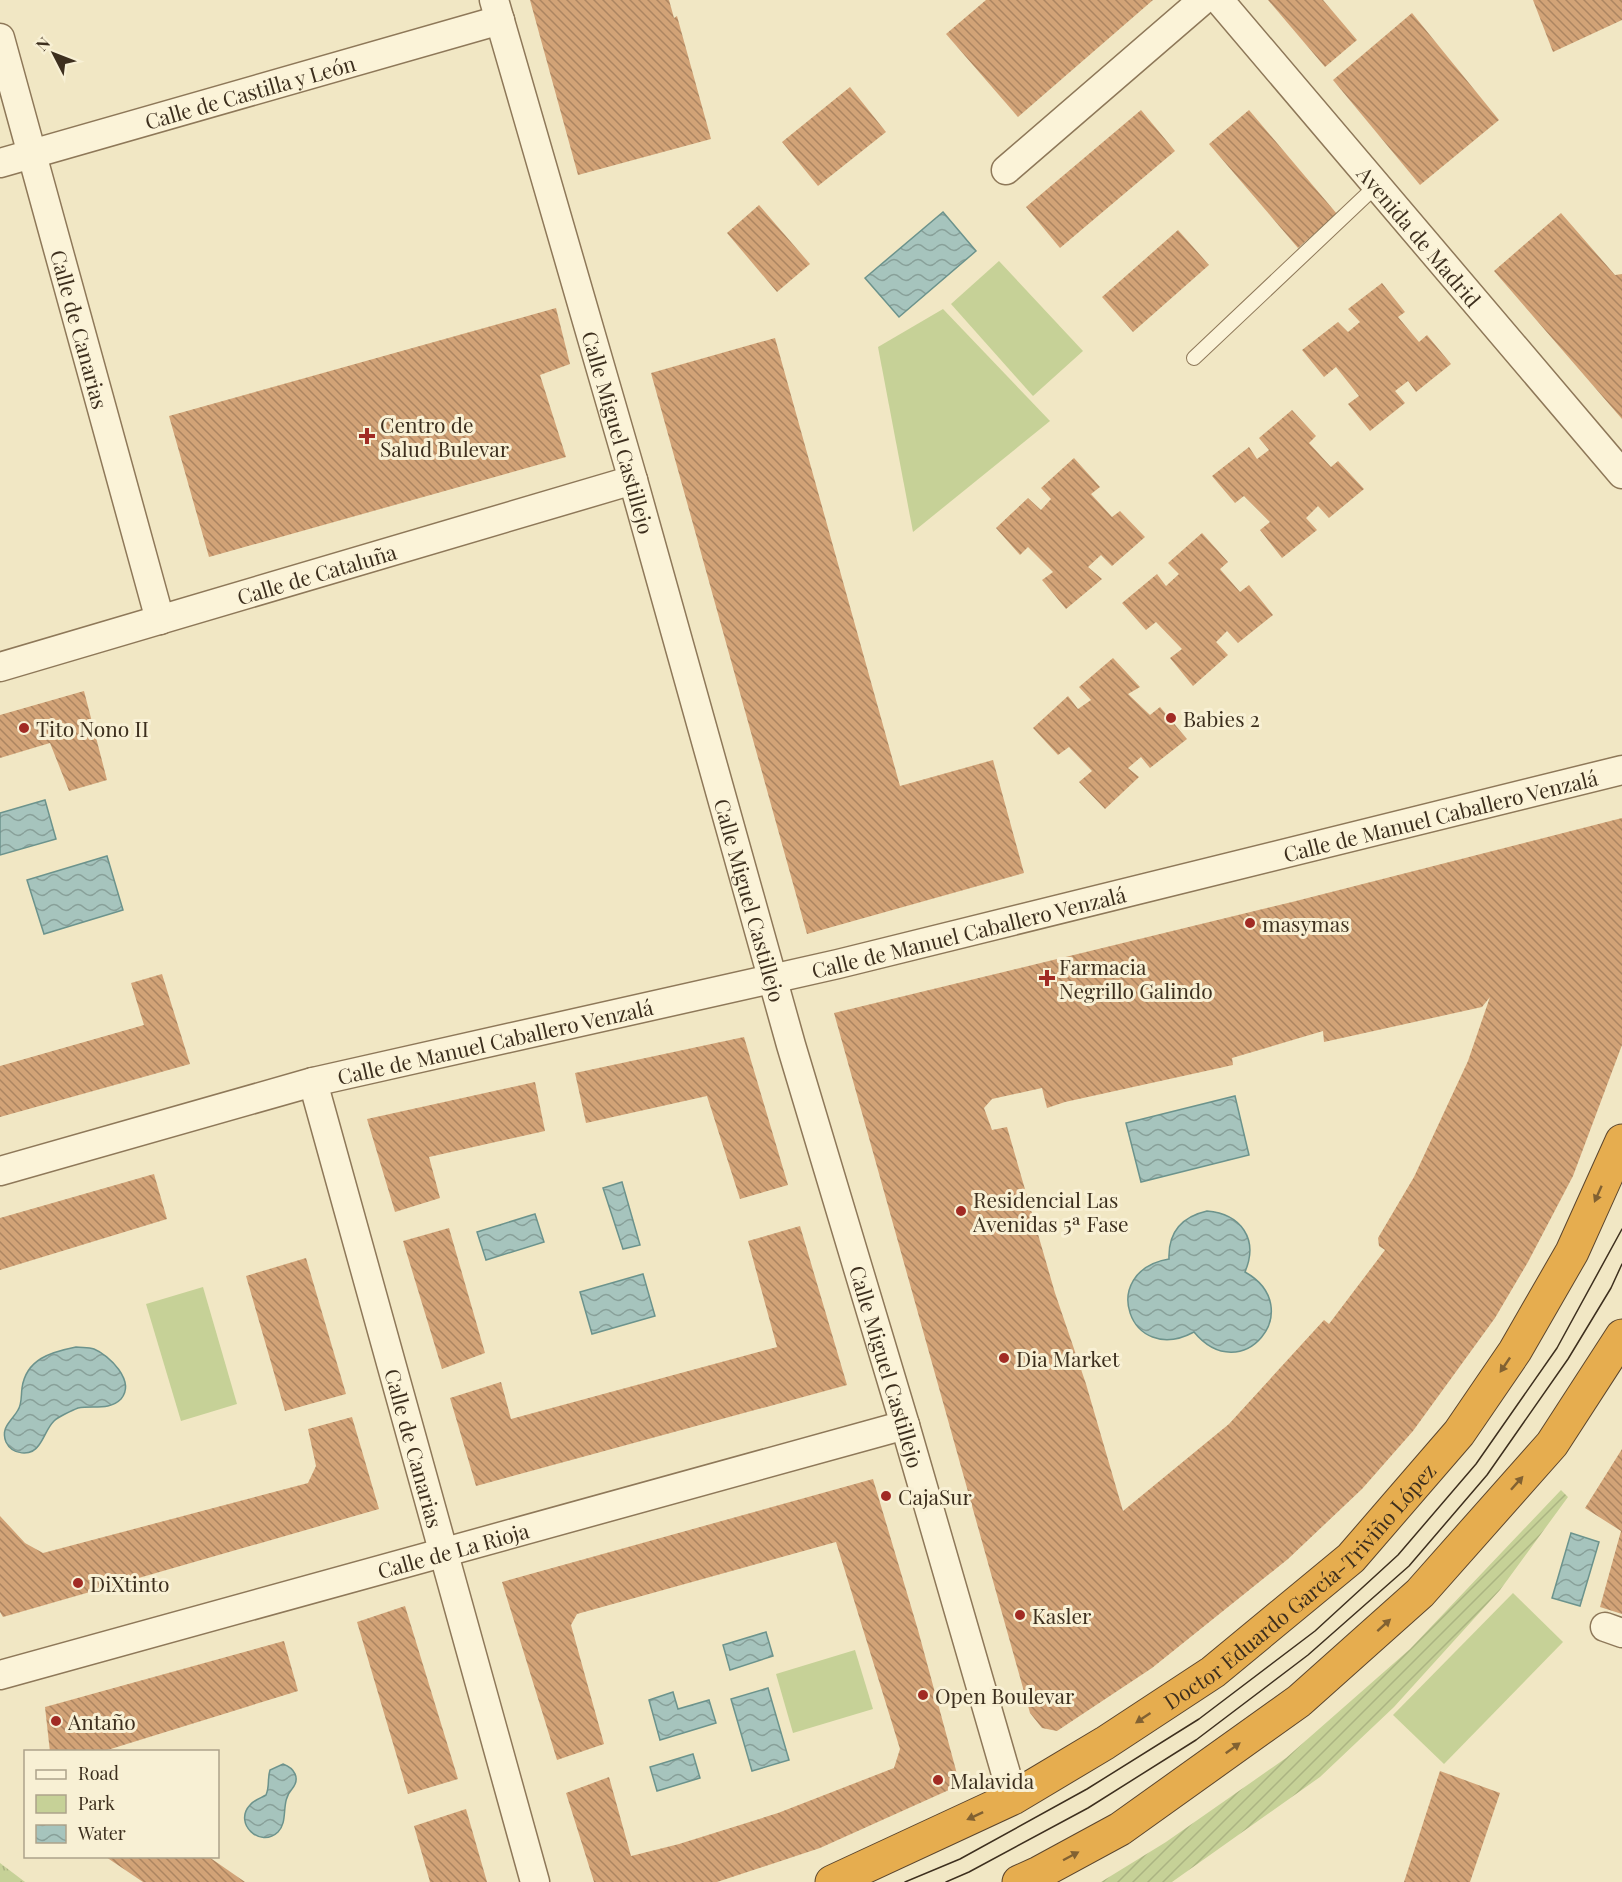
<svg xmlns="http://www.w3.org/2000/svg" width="1622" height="1882" font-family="'Playfair Display',serif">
	<defs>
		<pattern id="grass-tufts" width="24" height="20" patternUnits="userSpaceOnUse" patternTransform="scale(1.5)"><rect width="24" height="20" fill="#c6d197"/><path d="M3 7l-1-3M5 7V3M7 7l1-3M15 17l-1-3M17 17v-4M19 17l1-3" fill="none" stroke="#abb482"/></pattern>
		<pattern id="garden-furrows" width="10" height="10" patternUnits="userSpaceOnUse" patternTransform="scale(1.5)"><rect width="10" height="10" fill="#c6d197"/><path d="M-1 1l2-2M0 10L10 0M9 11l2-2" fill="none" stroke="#abb482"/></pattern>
		<pattern id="water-waves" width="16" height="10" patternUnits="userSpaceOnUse" patternTransform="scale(1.5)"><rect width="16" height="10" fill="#a6c4bd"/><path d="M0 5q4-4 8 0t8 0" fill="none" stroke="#88a099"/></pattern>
		<pattern id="building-back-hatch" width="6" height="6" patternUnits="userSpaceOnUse" patternTransform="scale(1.5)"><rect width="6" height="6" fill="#d2a377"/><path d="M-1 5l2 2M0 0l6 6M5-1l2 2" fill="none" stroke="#ac8561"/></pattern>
	</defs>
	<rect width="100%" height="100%" fill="#f1e7c4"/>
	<polygon fill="url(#grass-tufts)" points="0,1863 25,1882 0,1882"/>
	<g fill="#c6d197">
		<polygon points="999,261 1083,351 1033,396 951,304"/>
		<polygon points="943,309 1050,421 913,532 878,347"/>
		<polygon points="203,1287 237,1404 181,1421 146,1304"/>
		<polygon points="1513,1593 1563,1642 1444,1764 1393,1715"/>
		<polygon points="855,1650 873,1709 793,1733 776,1674"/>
	</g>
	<polygon fill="url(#garden-furrows)" points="1561,1490 1568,1497 1500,1590 1394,1707 1320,1777 1172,1882 1101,1882 1166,1842 1286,1758 1410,1649"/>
	<g fill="url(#water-waves)" stroke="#6c938c" stroke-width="1.5">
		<polygon points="943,212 976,251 899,317 865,278"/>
		<polygon points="45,800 56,839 0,855 0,813"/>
		<polygon points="107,856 123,910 44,934 27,880"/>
		<polygon points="1235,1096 1249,1155 1141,1182 1126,1123"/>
		<polygon points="622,1182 640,1245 623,1249 603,1188"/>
		<path d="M1207,1211C1241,1214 1259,1239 1245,1272C1309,1308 1242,1390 1194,1332C1129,1367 1097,1271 1169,1259C1168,1233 1181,1217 1207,1211Z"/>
		<polygon points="535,1214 544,1242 486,1260 477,1232"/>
		<polygon points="643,1274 655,1316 592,1334 580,1292"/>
		<path d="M76,1347C82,1348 88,1347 94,1349C109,1355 136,1381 121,1399C109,1411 93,1405 78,1408C73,1410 69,1412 65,1414C61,1416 57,1418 54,1421C47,1428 45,1437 39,1445C31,1457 12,1455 6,1442C0,1427 12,1421 18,1410C22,1404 21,1395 22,1388C26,1359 51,1352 76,1347Z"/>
		<polygon points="1571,1533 1599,1542 1580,1606 1552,1598"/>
		<polygon points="766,1632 773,1656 730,1670 723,1645"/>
		<polygon points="768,1688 789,1760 752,1771 731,1699"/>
		<polygon points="673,1692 678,1709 709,1700 716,1723 660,1740 649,1700"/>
		<polygon points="693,1754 700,1778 657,1791 650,1767"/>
		<path d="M283,1764C294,1768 301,1778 292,1789C280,1802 289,1821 278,1832C260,1849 233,1823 250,1805C254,1800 261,1798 266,1795C270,1786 267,1779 270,1770Z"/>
	</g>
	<g fill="url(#building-back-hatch)" fill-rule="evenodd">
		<polygon points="530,0 669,0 674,18 677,16 711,139 578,175"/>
		<polygon points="986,0 1153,0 1018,117 946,34"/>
		<polygon points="1268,0 1323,0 1357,40 1325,67"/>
		<polygon points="1533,0 1622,0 1622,20 1553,52"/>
		<polygon points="1412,13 1499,120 1420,185 1333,80"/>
		<polygon points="850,87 886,132 818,186 782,142"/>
		<polygon points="1141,110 1175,151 1060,248 1026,207"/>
		<polygon points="1249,110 1337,214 1298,248 1209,144"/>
		<polygon points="759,205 810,264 777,292 727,233"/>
		<polygon points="1561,213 1615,275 1622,274 1622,419 1494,271"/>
		<polygon points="1178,230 1209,265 1133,332 1102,297"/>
		<polygon points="1382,283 1405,312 1398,317 1419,342 1427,335 1451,364 1416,392 1408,381 1395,391 1405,403 1370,431 1348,404 1359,396 1336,367 1324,377 1302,350 1338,322 1348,332 1360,322 1348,309"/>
		<polygon points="556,308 570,364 540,375 566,457 209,557 169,416"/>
		<polygon points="775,338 900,786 993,760 1024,873 807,934 651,373"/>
		<polygon points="1292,410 1316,436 1309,443 1331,467 1338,461 1364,489 1329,518 1318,506 1306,518 1317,530 1282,558 1260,530 1270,522 1244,496 1235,503 1212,476 1249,447 1257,459 1269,450 1259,438"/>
		<polygon points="1074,458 1100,487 1091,494 1112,517 1120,511 1145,537 1112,566 1101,555 1088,567 1102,579 1066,609 1042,580 1053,572 1028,547 1020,555 996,528 1028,498 1041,510 1051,499 1041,488"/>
		<polygon points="1202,533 1228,562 1220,569 1240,592 1249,585 1273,615 1238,643 1227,631 1216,642 1228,655 1193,686 1170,658 1182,649 1156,622 1146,630 1122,603 1157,574 1166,586 1179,574 1168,563"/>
		<polygon points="1113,658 1140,687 1128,694 1150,715 1160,707 1187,739 1150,768 1141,757 1128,768 1139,777 1105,809 1079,782 1092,771 1069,747 1058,755 1033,728 1068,696 1078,709 1091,700 1079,687"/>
		<polygon points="84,691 107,780 69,791 50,743 0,758 0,715"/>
		<path d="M1622,818V1045L1573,1176L1528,1262L1495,1318L1413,1431L1362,1489L1288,1559L1152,1668L1057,1731L1042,1728L1030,1713L834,1013L1292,902ZM1490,997L1468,1061L1414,1177L1378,1238L1379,1246L1385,1250L1329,1324L1324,1320L1229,1424L1123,1511L1086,1384L1055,1293L1007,1127L992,1130L984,1108L992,1099L1042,1088L1047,1108L1065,1102L1233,1065L1232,1058L1323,1031L1324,1042L1482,1007Z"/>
		<polygon points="162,974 190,1064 0,1117 0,1066 144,1025 131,983"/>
		<polygon points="744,1037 788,1185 740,1199 707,1096 586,1123 575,1073"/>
		<polygon points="535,1082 545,1131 429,1157 440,1198 395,1212 367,1119"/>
		<polygon points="154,1174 167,1219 0,1270 0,1218"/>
		<polygon points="800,1226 847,1385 476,1486 450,1398 501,1382 511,1419 777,1347 748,1241"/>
		<polygon points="449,1228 485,1353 442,1369 403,1241"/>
		<polygon points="306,1258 346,1394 285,1411 246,1276"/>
		<polygon points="352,1417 379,1509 3,1617 0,1612 0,1516 25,1543 43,1553 308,1483 316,1466 308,1429"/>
		<polygon points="1622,1449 1622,1614 1600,1607 1621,1531 1585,1508"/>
		<polygon points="873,1479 918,1630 960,1785 820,1848 717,1882 594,1882 566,1793 609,1777 631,1856 679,1844 778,1813 894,1768 900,1749 836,1542 577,1614 571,1625 604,1744 557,1760 502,1582"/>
		<polygon points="405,1606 458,1779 408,1794 357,1622"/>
		<polygon points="284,1641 298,1691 101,1752 50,1752 45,1707"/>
		<polygon points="1440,1771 1500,1793 1470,1882 1404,1882"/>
		<polygon points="466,1809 487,1882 430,1882 414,1826"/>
		<polygon points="106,1857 209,1857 245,1882 143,1882"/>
	</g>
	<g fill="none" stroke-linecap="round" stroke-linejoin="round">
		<defs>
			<polyline id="lane" points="1194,358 1376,186"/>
			<g id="street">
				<path id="s1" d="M494,0L633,480L791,1045L905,1425L1013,1798"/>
				<path id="s2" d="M1219,0L1622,474"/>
				<path id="s3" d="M0,38L160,620"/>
				<path id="s4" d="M0,163L500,20"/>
				<polyline points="1006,170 1203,0"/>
				<path id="s5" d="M0,667L633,480"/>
				<path id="s6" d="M313,1082L535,1882"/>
				<path id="s7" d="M0,1171L313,1082L838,964L1622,770"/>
				<polyline points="1605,1627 1622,1633"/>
				<path id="s8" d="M0,1675L905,1425"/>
			</g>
			<g id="highway">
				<path id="s9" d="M832,1882L1013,1798L1105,1743L1213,1672L1351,1558L1459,1433L1515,1351L1572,1252L1622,1141"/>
				<polyline points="1019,1882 1039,1873 1120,1829 1299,1701 1420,1593 1552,1444 1622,1336"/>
			</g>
		</defs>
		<use href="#lane" stroke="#8e7859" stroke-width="16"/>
		<use href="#street" stroke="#8e7859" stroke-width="31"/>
		<use href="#highway" stroke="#5b452d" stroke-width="35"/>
		<use href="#lane" stroke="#fbf3d8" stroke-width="14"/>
		<use href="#street" stroke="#fbf3d8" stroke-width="28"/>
		<use href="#highway" stroke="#e6ad4f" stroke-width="33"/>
		<g stroke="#3d2f1e" stroke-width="1.5">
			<polyline points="905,1882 960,1859 1087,1789 1199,1719 1315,1631 1398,1555 1476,1464 1557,1348 1622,1229"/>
			<polyline points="946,1882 969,1872 1088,1808 1196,1740 1308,1655 1409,1566 1487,1475 1568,1359 1611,1288 1622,1264"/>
		</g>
	</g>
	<defs><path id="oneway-solid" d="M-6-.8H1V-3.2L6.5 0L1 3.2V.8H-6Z" transform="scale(1.5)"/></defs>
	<g fill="#816132">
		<use href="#oneway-solid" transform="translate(1598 1194) rotate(114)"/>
		<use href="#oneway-solid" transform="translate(1505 1365) rotate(124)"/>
		<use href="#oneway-solid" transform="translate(1517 1483) rotate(-48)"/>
		<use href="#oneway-solid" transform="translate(1384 1625) rotate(-42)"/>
		<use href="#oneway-solid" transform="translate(1143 1718) rotate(146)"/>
		<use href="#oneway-solid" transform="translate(1233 1748) rotate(-36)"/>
		<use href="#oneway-solid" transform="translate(975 1816) rotate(155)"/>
		<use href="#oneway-solid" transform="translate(1071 1856) rotate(-28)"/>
	</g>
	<g fill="#a12b24" stroke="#f8f0d4" stroke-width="2">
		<path d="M364 427h6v6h6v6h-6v6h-6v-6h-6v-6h6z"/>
		<circle cx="1171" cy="718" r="6"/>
		<circle cx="24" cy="728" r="6"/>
		<circle cx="1250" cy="923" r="6"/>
		<path d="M1044 969h6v6h6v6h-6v6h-6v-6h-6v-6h6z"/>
		<circle cx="961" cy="1211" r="6"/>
		<circle cx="1004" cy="1358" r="6"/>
		<circle cx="886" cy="1496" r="6"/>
		<circle cx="78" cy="1583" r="6"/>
		<circle cx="1020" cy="1615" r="6"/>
		<circle cx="923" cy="1695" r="6"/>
		<circle cx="56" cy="1721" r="6"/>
		<circle cx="938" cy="1780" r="6"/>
	</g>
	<g text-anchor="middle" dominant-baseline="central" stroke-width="6" stroke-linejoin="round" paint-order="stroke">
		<g font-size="21" fill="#3d2f1e" stroke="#f8f0d4">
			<text stroke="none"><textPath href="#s4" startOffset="260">Calle de Castilla y León</textPath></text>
			<text stroke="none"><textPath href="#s2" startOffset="310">Avenida de Madrid</textPath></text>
			<text stroke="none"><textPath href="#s3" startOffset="302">Calle de Canarias</textPath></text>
			<text stroke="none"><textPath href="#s1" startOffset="450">Calle Miguel Castillejo</textPath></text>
			<text stroke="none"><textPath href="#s5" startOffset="330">Calle de Cataluña</textPath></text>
			<text stroke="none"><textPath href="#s7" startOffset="1484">Calle de Manuel Caballero Venzalá</textPath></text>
			<text stroke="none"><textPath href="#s1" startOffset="936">Calle Miguel Castillejo</textPath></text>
			<text stroke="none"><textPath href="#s7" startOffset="998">Calle de Manuel Caballero Venzalá</textPath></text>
			<text stroke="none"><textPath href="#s7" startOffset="512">Calle de Manuel Caballero Venzalá</textPath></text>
			<text stroke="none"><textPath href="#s1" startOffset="1422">Calle Miguel Castillejo</textPath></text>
			<text stroke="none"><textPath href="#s6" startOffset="380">Calle de Canarias</textPath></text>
			<text stroke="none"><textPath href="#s8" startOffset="470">Calle de La Rioja</textPath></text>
			<text stroke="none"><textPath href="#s9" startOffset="558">Doctor Eduardo García-Triviño López</textPath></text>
		</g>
		<g font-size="21" fill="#3d2f1e" stroke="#f8f0d4" text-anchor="start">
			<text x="380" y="424">Centro de<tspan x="380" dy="24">Salud Bulevar</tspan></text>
			<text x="1183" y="718">Babies 2</text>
			<text x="36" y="728">Tito Nono II</text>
			<text x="1262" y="923">masymas</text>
			<text x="1059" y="966">Farmacia<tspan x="1059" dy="24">Negrillo Galindo</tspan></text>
			<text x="973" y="1199">Residencial Las<tspan x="973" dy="24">Avenidas 5ª Fase</tspan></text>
			<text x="1016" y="1358">Dia Market</text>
			<text x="898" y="1496">CajaSur</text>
			<text x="90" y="1583">DiXtinto</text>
			<text x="1032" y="1615">Kasler</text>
			<text x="935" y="1695">Open Boulevar</text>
			<text x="68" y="1721">Antaño</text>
			<text x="950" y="1780">Malavida</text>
		</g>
	</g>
	<rect x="24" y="1750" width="195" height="108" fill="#f8f0d4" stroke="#ada38b" stroke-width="1.5"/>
	<rect x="36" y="1770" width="30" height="9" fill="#fbf3d8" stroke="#ada38b" stroke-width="1.5"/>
	<text x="78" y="1780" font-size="18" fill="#3d2f1e">Road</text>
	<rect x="36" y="1795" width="30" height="18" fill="#c6d197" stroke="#ada38b" stroke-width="1.5"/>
	<text x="78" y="1810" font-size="18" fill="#3d2f1e">Park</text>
	<rect x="36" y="1825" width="30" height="18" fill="url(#water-waves)" stroke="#ada38b" stroke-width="1.5"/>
	<text x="78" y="1840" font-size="18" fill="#3d2f1e">Water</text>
	<g transform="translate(54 54) rotate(312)" stroke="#f8f0d4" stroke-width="4.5" paint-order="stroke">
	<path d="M0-4.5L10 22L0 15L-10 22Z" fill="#3d2f1e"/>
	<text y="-9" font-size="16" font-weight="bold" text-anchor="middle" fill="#3d2f1e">N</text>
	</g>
</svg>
